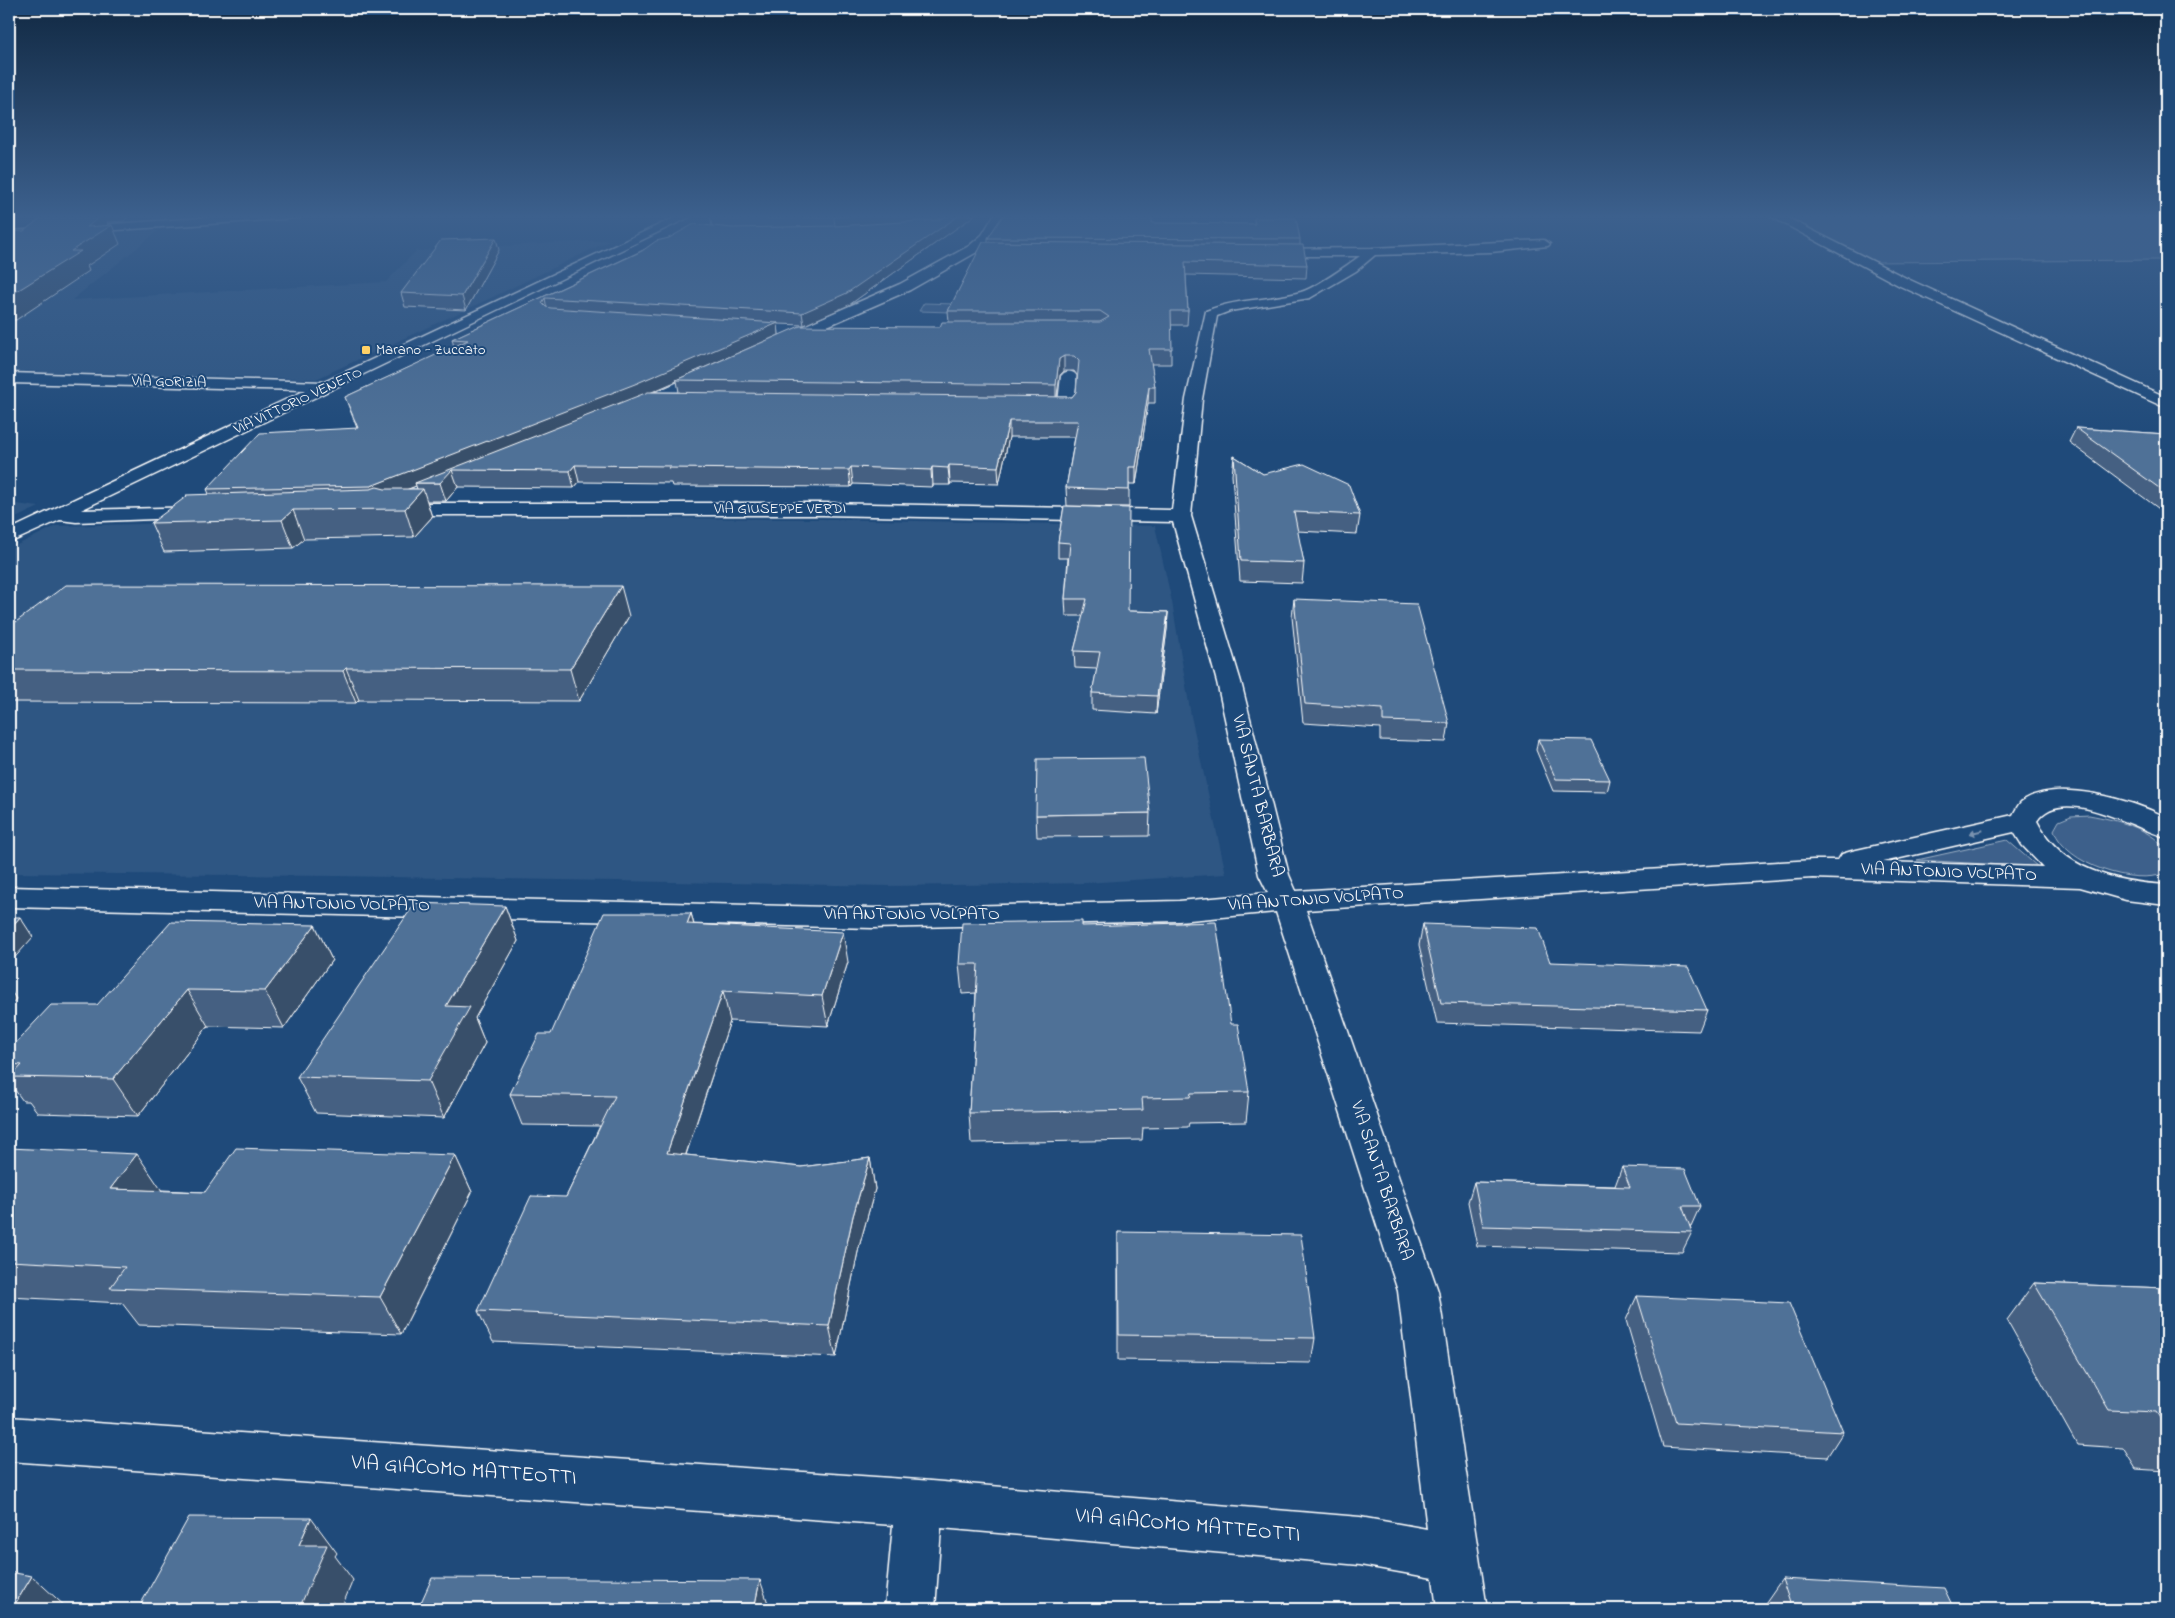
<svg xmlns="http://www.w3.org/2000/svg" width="2175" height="1618" font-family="'Indie Flower',sans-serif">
	<rect width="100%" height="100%" fill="#1f4a7a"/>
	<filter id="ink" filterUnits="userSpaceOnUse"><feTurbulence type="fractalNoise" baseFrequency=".02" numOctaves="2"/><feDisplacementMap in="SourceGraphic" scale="10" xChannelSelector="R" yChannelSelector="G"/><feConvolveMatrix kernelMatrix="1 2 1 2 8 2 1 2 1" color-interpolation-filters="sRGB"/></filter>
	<g filter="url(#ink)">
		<g fill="#2e5683">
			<polygon points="163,227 72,300 386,282 416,251 611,240 478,304 316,379 9,371 9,237"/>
			<polygon points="9,503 39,507 9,521"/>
			<polygon points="442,517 823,519 1155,526 1172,602 1191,716 1226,874 1085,883 888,886 336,876 9,873 9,549 56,526"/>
		</g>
		<g fill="#3c618b" stroke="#9eb0c5">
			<polygon points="1779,215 2164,215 2166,216 2166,260 1869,262"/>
			<polygon points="924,303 986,305 982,313 919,311"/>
			<path d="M2089,815C2116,820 2148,827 2166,849V873C2135,886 2065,865 2054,830L2059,821L2071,816Z"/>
			<polygon points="2007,840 2038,867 1917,860"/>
		</g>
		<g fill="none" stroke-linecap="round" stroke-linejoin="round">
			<defs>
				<g id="minor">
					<polygon points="680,215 694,215 81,510 200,507 207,509 210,513 207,517 76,522 60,520 9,543 9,530 306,390 9,383 9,373 324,382"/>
					<polygon points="994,215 1005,215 991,239 977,252 910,290 786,344 776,344 774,341 776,338 900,284 969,246 982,235"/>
					<polygon points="1768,215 1782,215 1910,280 2166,397 2166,408 1900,286"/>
					<path d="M1544,240L1550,244L1548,246L1491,252L1375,255L1356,271L1310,298L1230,311L1217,316L1202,399L1191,516L1241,682L1289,875L1296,891L1813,860H1838L1842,854L1852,851L2013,815C2015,811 2018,805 2021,802C2055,776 2133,801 2166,817V837C2135,829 2061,783 2037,821C2061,870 2116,882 2166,885V905L2126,900L2080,887L1813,878L1306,910L1438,1291L1487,1609H1437L1433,1578L1360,1565L941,1528L935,1609H885L893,1525L9,1461V1417L919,1480L1360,1517L1427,1529L1398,1291L1276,912L1179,921L873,928L9,907V887L873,908L1179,901L1268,893L1259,875L1217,682L1173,522L822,515H391L384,513L381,509L384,505L391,503H822L1172,510L1186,399L1206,311C1237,298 1269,301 1301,292C1317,287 1346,266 1360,256H1267L1261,252L1263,249L1372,248ZM2014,832L2022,845L2043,867L1883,862Z"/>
					<polygon points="712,367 717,369 720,372 717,375 639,411 627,411 625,408 627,405"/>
					<polygon points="1069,371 1074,373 1077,376 1074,408 1072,411 1033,411 1031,408 1033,405 1058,403 1061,376 1064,373"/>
				</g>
				<polygon id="major" points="245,215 304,215 299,218 9,237 9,231"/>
			</defs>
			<use href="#minor" stroke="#fff" stroke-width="3"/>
			<use href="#major" stroke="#fff" stroke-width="3"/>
			<use href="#minor" fill="#1f4a7a" fill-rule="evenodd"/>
			<use href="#major" fill="#1f4a7a" fill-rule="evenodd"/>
		</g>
		<g fill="#456182" stroke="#fff" fill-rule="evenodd">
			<path d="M712,215H975L849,305L804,325L778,324L779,335L940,327L949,322L948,311L988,242V238L1003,215H1153L1152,223L1254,224V218L1300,239V245L1307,265L1306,278L1186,275L1188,311L1187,325H1171V364H1151L1155,387V403H1148L1136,484H1129V507L1067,506L1066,488L1075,437H1009L999,484L950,483V485H933L932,487L853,484L851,487L672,486L671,483L579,482L574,488L458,487L446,501H427L432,517L414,537L304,539L293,548L164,552L151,523L209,494L207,489L357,428L345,397L454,347L452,339L669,238L712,226L710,216ZM1064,371H1074L1077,375L1076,392L1072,397H1057L1060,375ZM677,381L679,392H652ZM416,486L417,489H407Z"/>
			<polygon points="499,250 466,310 405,307 401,293"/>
			<polygon points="2076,428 2166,434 2166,514 2069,442"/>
			<polygon points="1234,456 1263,474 1360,515 1357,534 1297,531 1304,563 1302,583 1240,581 1232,475"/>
			<polygon points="1064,506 1128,611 1168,612 1167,629 1156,714 1092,710 1092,693 1097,669 1075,668 1074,651 1083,616 1066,616 1065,599 1068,558 1058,558 1058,542"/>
			<polygon points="1294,599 1449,723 1446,742 1380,740 1380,728 1303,723 1292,617"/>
			<polygon points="629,616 579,701 359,700 356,703 9,702 9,627"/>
			<polygon points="1538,739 1610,780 1607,792 1553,791 1536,750"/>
			<polygon points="1150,813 1149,836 1037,837 1036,815"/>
			<polygon points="505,906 518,941 475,1018 485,1043 444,1118 316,1113 297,1077"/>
			<polygon points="691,913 694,925 848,962 828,1026 730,1021 686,1155 801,1167 870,1158 875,1189 859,1247 836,1357 493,1342 478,1311 566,1197 600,1126 522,1125 510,1094 551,1034"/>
			<polygon points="1423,924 1550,962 1707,1010 1699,1031 1437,1023 1419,945"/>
			<polygon points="315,925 332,960 284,1028 208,1026 138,1116 38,1113 29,1101 23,1101 9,1082 9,1050 97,1005"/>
			<polygon points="1082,926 1231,1024 1249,1092 1246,1122 1189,1123 1188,1127 1143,1128 1142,1140 971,1143 969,1113 976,993 962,994 959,964"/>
			<polygon points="9,1148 162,1190 205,1192 455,1155 472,1192 401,1334 139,1325 122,1303 9,1297"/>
			<polygon points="1622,1167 1700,1206 1691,1226 1690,1226 1692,1232 1682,1252 1477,1246 1468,1202 1474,1182 1615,1186"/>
			<polygon points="1118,1232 1315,1338 1311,1363 1118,1360"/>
			<polygon points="2034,1283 2166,1288 2166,1471 2136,1469 2123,1448 2077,1445 2007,1320"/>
			<polygon points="1637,1296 1843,1432 1827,1457 1663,1447 1626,1320"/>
			<polygon points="1782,1579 1954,1609 1761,1609"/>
		</g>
		<g fill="#384f6a" stroke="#fff">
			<polygon points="102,215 131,215 124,221 107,222 109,227 112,225 120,244 87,266 89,271 16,320 9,320 9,296 62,219"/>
			<polygon points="860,215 939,215 939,221 835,227 834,217"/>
			<polygon points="960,215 975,215 849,305 804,325 802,313"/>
			<polygon points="496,238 499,250 466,310 462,296"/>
			<polygon points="545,298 547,310 542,303"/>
			<polygon points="778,323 779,335 676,380 677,381 638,398 452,470 458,487 446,501 440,483 415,483 416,486 377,501 371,486"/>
			<polygon points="1064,356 1064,371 1060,375 1056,401 1056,385 1059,359"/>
			<polygon points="1149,387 1148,403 1136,484 1136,467"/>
			<polygon points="1009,421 1009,437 999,484 998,467"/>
			<polygon points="575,465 579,482 574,488 570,471"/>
			<polygon points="949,465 950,483 950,485 948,468"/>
			<polygon points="851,467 853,484 851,487 849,470"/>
			<polygon points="932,467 933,485 932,487 931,470"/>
			<polygon points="423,489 432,517 414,537 405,509"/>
			<polygon points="293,510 304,539 293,548 282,520"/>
			<polygon points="621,586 629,616 579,701 570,669"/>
			<polygon points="1168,612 1167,629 1156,714 1157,696"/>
			<polygon points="346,668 359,700 356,703 343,671"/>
			<polygon points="505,906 518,941 475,1018 485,1043 444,1118 428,1081 446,1006"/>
			<polygon points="691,913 698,943 687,924"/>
			<polygon points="20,917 33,937 9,964 9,930"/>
			<polygon points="315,925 332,960 284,1028 265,991"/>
			<polygon points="843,932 848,962 828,1026 822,996"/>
			<polygon points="9,988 16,999 9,1007"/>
			<polygon points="187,990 208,1026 138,1116 113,1079"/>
			<polygon points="723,991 730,1021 676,1184 667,1153"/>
			<polygon points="137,1154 162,1191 110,1189"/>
			<polygon points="455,1155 472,1192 401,1334 380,1297"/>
			<polygon points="870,1158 875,1189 859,1247 836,1357 829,1326 853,1216"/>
			<polygon points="311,1518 337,1553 335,1556 353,1580 341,1609 299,1609 299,1545"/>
			<polygon points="32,1576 68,1609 12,1609"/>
			<polygon points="760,1580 770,1609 754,1609"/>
		</g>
		<g fill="#507197" stroke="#fff">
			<polygon points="78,215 102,215 87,227 112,225 71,251 81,251 9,296 9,232 24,231 42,217"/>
			<polygon points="712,215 860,215 834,217 732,219 710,216"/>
			<polygon points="945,215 960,215 847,293 802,313 545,298 542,303 546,307 551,308 778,323 635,384 371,486 207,489 260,433 358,428 345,397 468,340 452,339 642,251 656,241 669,238 694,224 732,228 834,226 938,220 946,216"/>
			<polygon points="1003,215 1152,215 1152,223 1255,224 1254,218 1296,218 1300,239 988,238"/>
			<polygon points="496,238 462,296 401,293 441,240"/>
			<polygon points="983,242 1303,245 1307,265 1185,262 1188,311 1171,311 1172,349 1149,349 1155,387 1149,387 1136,467 1129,467 1129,490 1066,488 1078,421 1009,421 998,467 949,465 948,468 932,467 931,470 851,467 849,470 668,468 671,466 575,465 570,471 452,470 440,483 415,483 648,392 1072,397 1076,392 1079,361 1074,356 1064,356 1059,359 1056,385 676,380 800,326 940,327 942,322 1100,322 1109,317 1100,311 948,311"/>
			<polygon points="2076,428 2166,434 2166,493"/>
			<polygon points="1234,456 1263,474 1304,464 1349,485 1360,515 1294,512 1304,563 1241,561"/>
			<polygon points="377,487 385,489 423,489 405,509 293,510 282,520 151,523 187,496 186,495 370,489"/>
			<polygon points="1064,506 1129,508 1128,611 1168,612 1157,696 1092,693 1100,652 1074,651 1087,599 1065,599 1070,543 1058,542"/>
			<polygon points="66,585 621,586 570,669 346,668 343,671 9,670 9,627"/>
			<polygon points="1294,599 1417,604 1449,723 1383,721 1383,709 1305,704"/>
			<polygon points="1538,739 1591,740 1610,780 1556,779"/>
			<polygon points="1144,758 1150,813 1036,815 1037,759"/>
			<polygon points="415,903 505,906 446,1006 470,1007 428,1081 297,1077"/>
			<polygon points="604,913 691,913 687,924 843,932 822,996 723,991 667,1153 801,1167 870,1158 853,1216 829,1326 478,1311 531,1196 566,1197 615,1096 510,1094 539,1034 551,1034"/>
			<polygon points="9,917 20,917 9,930"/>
			<polygon points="1082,921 1082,926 1216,922 1231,1024 1238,1024 1249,1092 1191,1093 1190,1097 1142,1098 1143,1110 969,1113 978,964 959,964 962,923"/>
			<polygon points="171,922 315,925 265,991 187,990 113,1079 11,1077 22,1065 9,1064 9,1050 51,1005 97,1005"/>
			<polygon points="1423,924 1538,928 1550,962 1688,967 1707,1010 1441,1003"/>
			<polygon points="9,1148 137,1154 110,1189 205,1192 236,1148 455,1155 380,1297 110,1288 125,1267 9,1261"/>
			<polygon points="1622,1167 1685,1169 1700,1206 1682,1206 1692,1232 1483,1226 1474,1182 1630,1187"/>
			<polygon points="1118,1232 1301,1235 1315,1338 1119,1335"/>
			<polygon points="2034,1283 2166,1288 2166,1427 2156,1412 2109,1410"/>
			<polygon points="1637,1296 1789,1303 1843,1432 1676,1423"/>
			<polygon points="189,1517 311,1518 299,1545 327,1545 299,1609 138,1609"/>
			<polygon points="9,1572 32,1576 12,1609 9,1609"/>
			<polygon points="432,1578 760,1580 754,1609 418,1609"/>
			<polygon points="1782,1579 1944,1588 1954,1609 1792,1609"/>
		</g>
		<defs><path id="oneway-solid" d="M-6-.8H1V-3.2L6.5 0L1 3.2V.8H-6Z" transform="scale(1.25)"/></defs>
		<use fill="#7992af" href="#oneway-solid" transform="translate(1976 832) rotate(167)"/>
	</g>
	<linearGradient id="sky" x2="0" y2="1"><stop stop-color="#112943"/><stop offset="0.49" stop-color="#3c608d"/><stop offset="1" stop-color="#3c608d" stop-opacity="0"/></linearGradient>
	<rect width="2175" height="442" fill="url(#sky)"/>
	<rect fill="#ffd166" stroke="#1f4a7a" stroke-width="2" x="361" y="345" width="10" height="10" rx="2.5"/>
	<g text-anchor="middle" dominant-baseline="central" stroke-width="4" stroke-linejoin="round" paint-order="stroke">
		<g font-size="15" fill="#fff" stroke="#1f4a7a" text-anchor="start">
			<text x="376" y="350">Marano - Zuccato</text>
		</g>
		<g font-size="15" fill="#fff" stroke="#1f4a7a">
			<text transform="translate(169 382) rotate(1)">VIA GORIZIA</text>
			<text transform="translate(298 401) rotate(-25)">VIA VITTORIO VENETO</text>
			<text x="780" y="509">VIA GIUSEPPE VERDI</text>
		</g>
		<g font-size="18" fill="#fff" stroke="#1f4a7a">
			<text transform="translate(1257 796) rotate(76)">VIA SANTA BARBARA</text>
			<text transform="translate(1949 873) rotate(2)">VIA ANTONIO VOLPATO</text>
			<text transform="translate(1316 900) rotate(-4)">VIA ANTONIO VOLPATO</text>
			<text transform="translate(342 905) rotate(1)">VIA ANTONIO VOLPATO</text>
			<text x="912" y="915">VIA ANTONIO VOLPATO</text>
			<text transform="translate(1381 1181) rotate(72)">VIA SANTA BARBARA</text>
		</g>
		<g font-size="21" fill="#fff" stroke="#1f4a7a">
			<text transform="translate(464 1471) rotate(4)">VIA GIACOMO MATTEOTTI</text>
			<text transform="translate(1188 1526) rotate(5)">VIA GIACOMO MATTEOTTI</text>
		</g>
	</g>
	<rect width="2175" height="1618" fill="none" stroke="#1f4a7a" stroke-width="30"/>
	<rect x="15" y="15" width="2145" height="1588" fill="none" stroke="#fff" stroke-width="2" filter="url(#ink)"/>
</svg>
